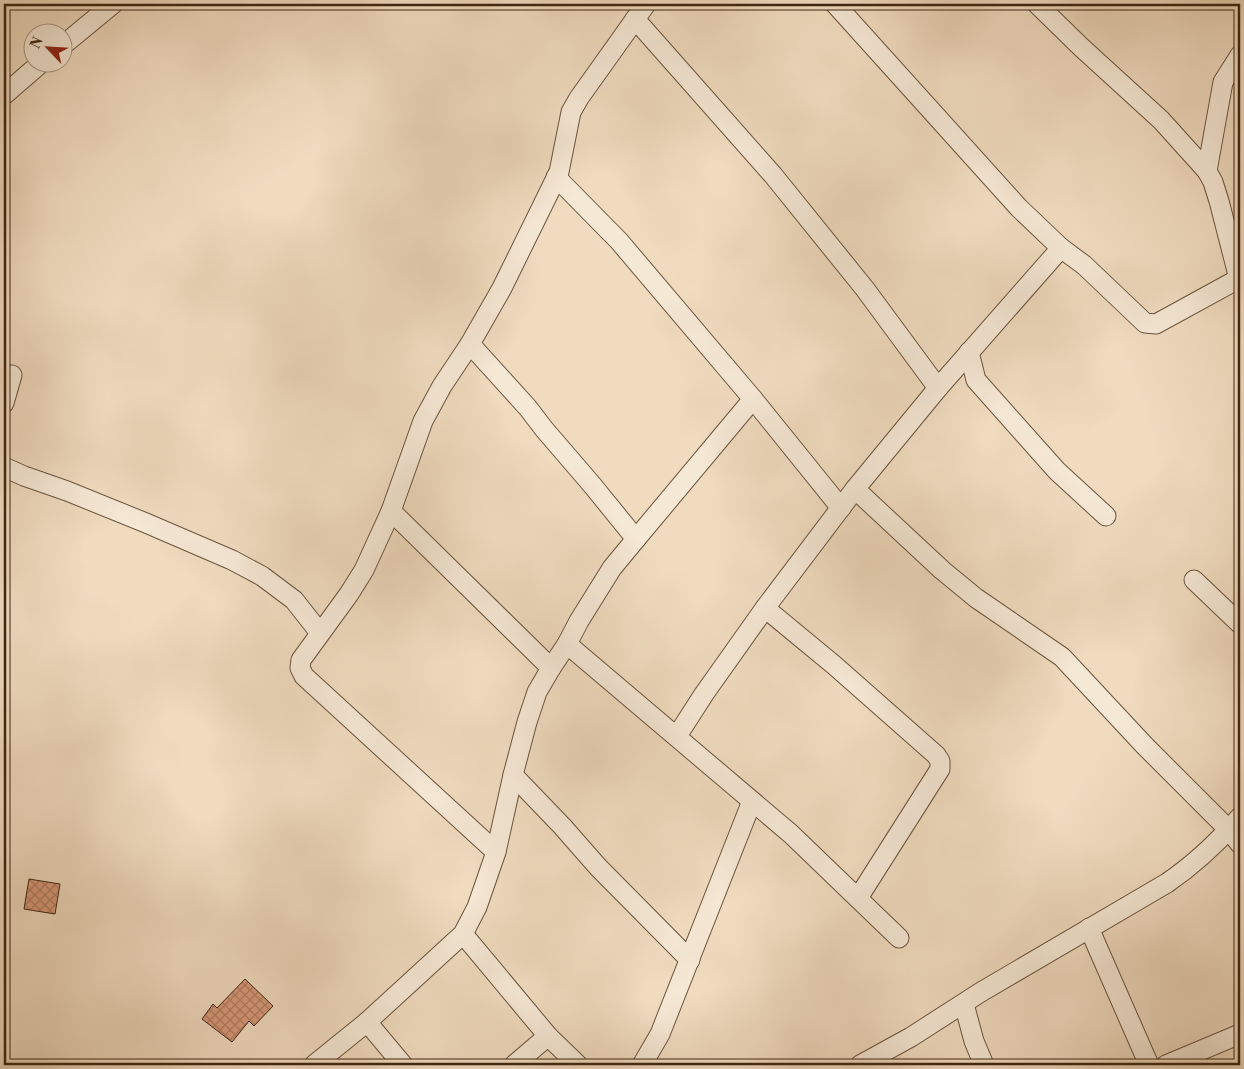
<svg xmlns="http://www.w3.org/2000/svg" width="1244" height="1069" font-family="'Libre Bodoni',serif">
	<defs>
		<pattern id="building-cross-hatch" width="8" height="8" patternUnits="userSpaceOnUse" patternTransform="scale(1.25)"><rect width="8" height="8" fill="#d79979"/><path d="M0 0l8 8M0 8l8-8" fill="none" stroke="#b07d62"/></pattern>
	</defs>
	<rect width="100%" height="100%" fill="#f0dbbf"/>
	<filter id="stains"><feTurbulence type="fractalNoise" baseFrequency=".004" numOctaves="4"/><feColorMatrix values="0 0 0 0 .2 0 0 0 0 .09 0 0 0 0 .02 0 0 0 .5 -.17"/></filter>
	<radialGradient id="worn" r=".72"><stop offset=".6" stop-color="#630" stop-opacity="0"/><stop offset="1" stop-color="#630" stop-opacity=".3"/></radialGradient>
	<g fill="url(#building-cross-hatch)" stroke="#3e2612">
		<polygon points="29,879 60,884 55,914 24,909"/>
		<polygon points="245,979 273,1006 254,1026 249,1021 232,1042 202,1019 213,1004 217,1008"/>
	</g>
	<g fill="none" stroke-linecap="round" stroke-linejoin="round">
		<defs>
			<g id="minor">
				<polyline points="835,4 1019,208 1061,248 1084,265 1145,323 1156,324 1240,278"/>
				<polyline points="1037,4 1081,47 1161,120 1207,171 1213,182 1219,201 1239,279"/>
				<polyline points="635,19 773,175 865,289 938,388"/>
				<polyline points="62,46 113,4"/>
				<polyline points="4,95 42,62"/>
				<polyline points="1207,171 1223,82 1240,55"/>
				<polyline points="556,177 619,241 753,399 636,539"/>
				<polyline points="969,352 976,380 1057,471 1106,516"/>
				<polyline points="753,399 841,508"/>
				<polyline points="4,403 12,375"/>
				<polyline points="4,467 24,476 67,491 146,523 232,560 262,576 294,600 320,633"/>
				<polyline points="855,489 942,570 976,598 1062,657 1145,746 1229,830 1240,844"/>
				<polyline points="391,511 551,668"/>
				<polyline points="1194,580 1240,624"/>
				<polyline points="765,608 834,665 936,755 940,761 940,769 858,898"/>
				<polyline points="567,644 791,834 899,938"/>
				<polyline points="677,736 704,694 765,608 855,489 938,388 1061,248"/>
				<polyline points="513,775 562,826 598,867 690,960"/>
				<polyline points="496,852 304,676 300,668 301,660 349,594 364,570 391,511 423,421 442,386 470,344 502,288 559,172 571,112 579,98 646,4"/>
				<polyline points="1089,928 1149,1065"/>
				<polyline points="463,934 548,1036 578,1065"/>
				<polyline points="964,1004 974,1041 984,1065"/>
				<polyline points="367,1022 403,1065"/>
				<polyline points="314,1065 367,1022 463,934 477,907 496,852 513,775 527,722 537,692 551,668 567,644 579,621 612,568 636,539 593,486 544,429 528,408 470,344"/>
				<polyline points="514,1065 548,1036"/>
				<polyline points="642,1065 660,1034 752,801"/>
				<path d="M860,1065L911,1037L981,992L1167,883C1195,864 1218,842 1240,817"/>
				<polyline points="1166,1065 1240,1034"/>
			</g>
		</defs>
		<use href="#minor" stroke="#6a533d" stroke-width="21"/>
		<use href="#minor" stroke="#f5e8d5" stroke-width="19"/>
	</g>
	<rect width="1244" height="1069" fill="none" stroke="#f0dbbf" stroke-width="20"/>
	<rect x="5" y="5" width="1234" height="1059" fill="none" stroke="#3e2612" stroke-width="2.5"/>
	<rect x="10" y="10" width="1224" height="1049" fill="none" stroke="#3e2612"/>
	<g transform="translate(48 48) rotate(295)"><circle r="24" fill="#f5e8d5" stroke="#ac9a87"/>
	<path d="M0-4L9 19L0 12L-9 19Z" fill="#8f2418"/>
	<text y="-8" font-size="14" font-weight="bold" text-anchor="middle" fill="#3e2612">N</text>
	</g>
	<rect width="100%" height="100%" filter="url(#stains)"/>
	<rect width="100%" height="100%" fill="url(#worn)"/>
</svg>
